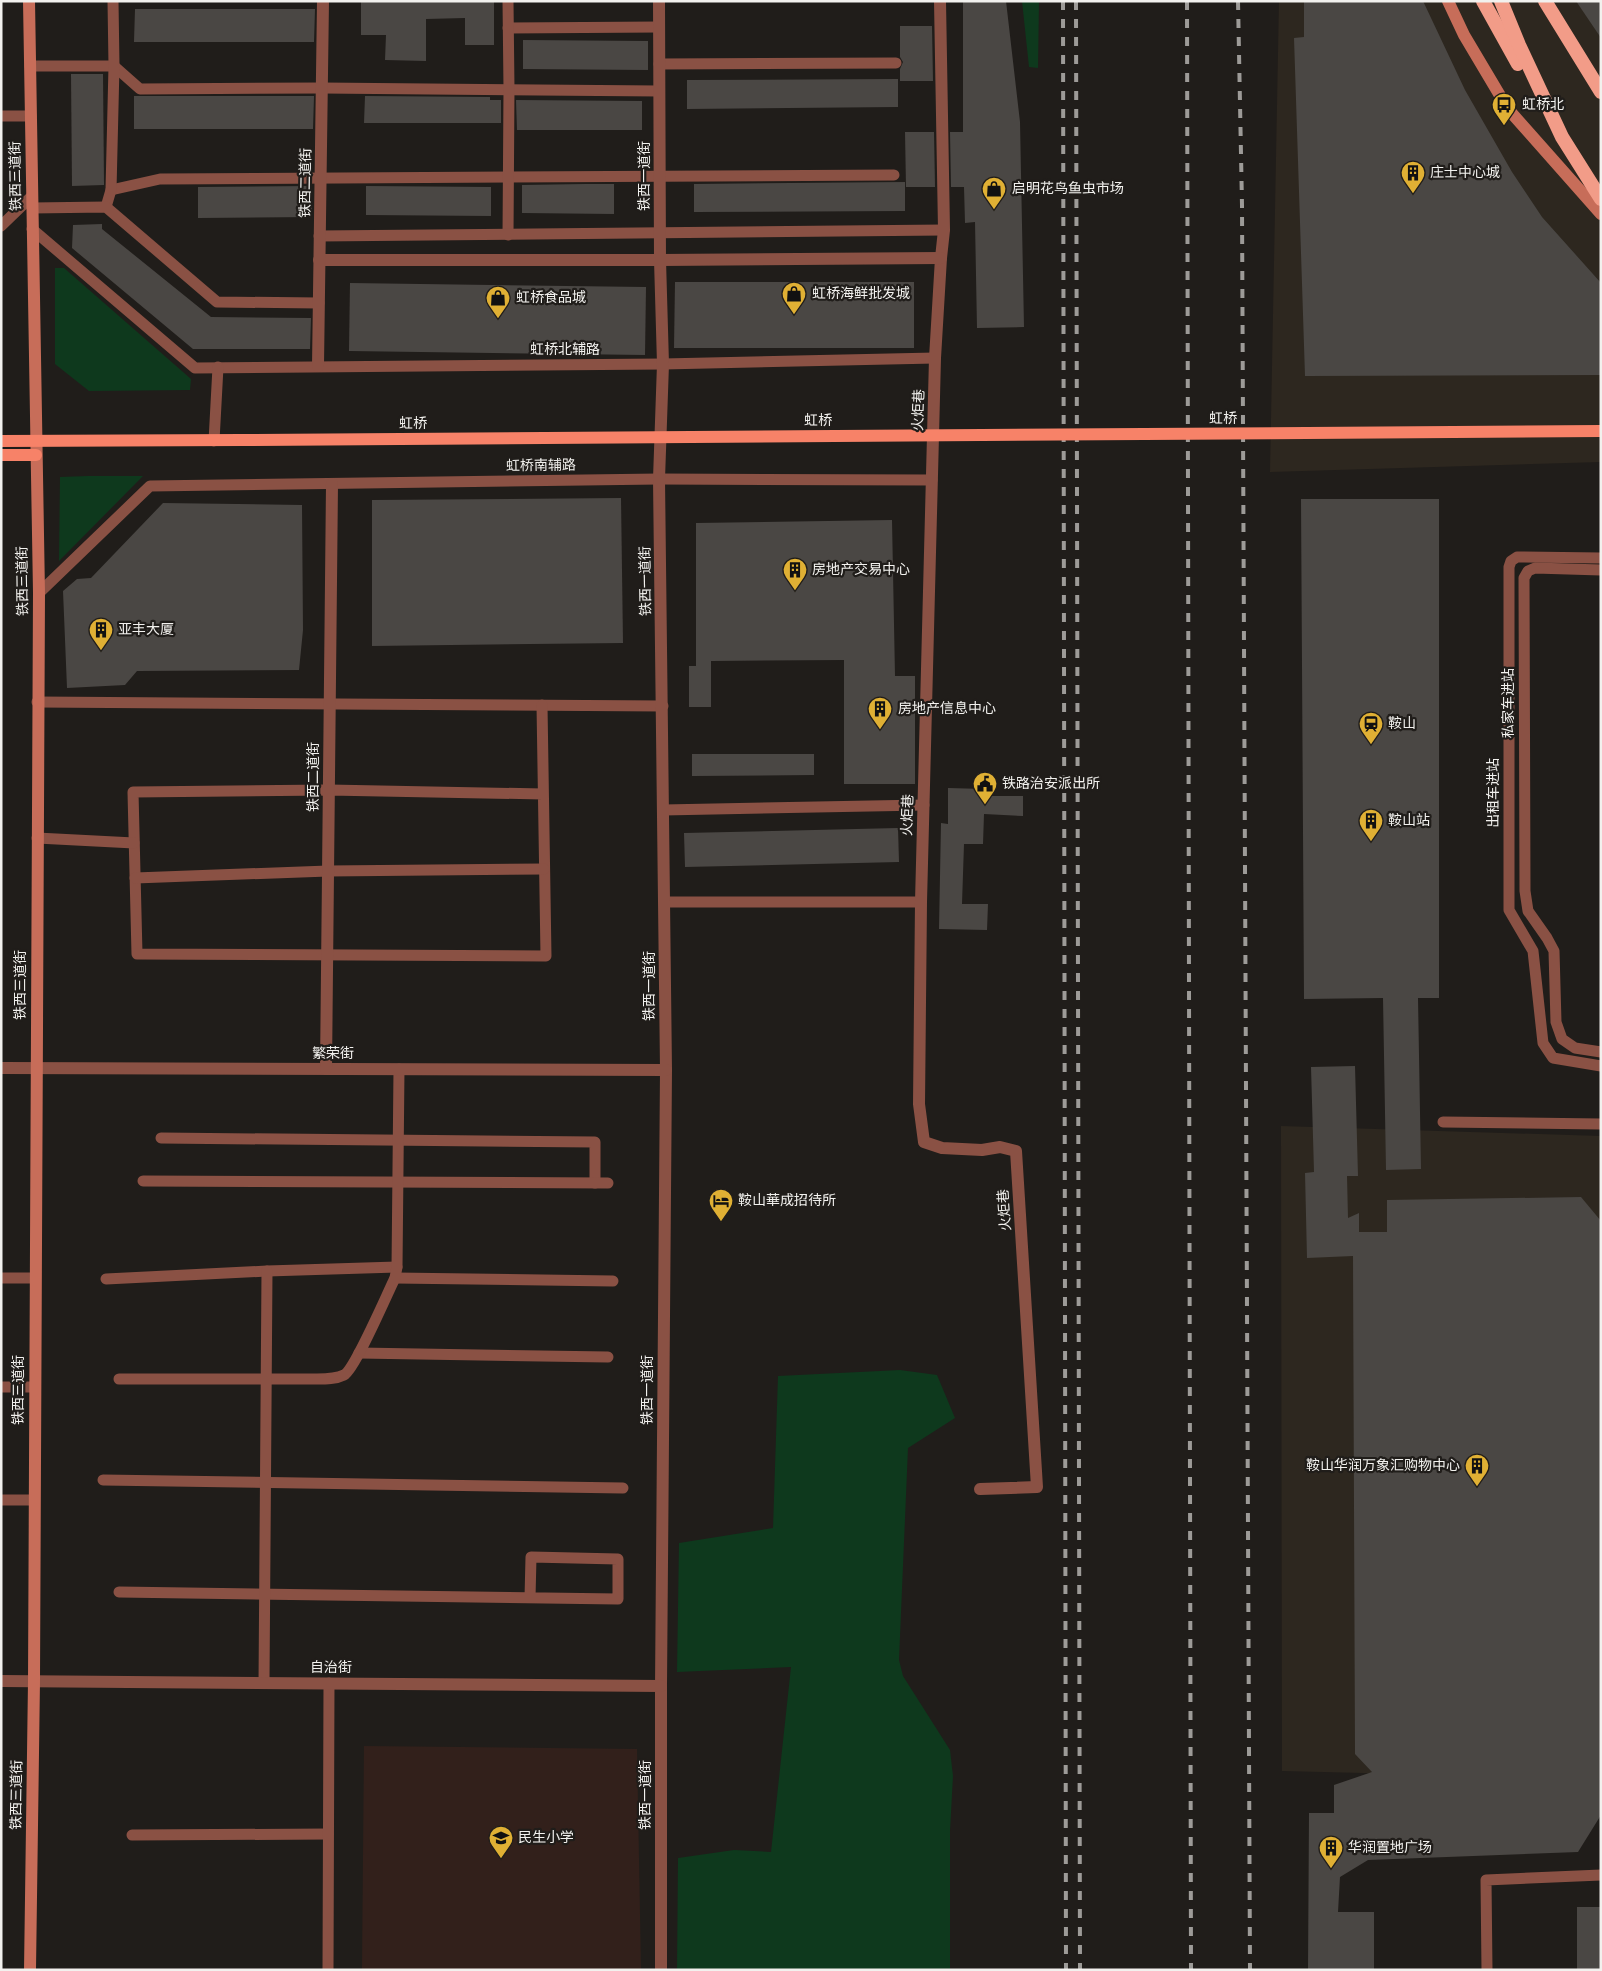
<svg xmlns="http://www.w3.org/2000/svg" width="1602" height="1971" font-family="'Source Sans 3','Noto Sans SC',sans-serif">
	<rect width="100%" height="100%" fill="#201d1a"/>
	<g fill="#2d271f">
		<polygon points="1279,1 1601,1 1601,462 1270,472"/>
		<polygon points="1281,1126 1601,1136 1601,1779 1282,1771"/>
	</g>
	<polygon fill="#32201b" points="364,1746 637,1749 641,1970 362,1970"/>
	<g fill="#0e391d">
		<polygon points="1022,1 1039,1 1038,68 1029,67"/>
		<polygon points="55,268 64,268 191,379 190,390 89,391 55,364"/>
		<polygon points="88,476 143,476 59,561 60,477"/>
		<polygon points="900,1370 937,1375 955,1418 908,1448 899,1660 903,1676 950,1750 953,1776 950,1831 950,1970 677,1970 678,1858 734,1850 771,1852 791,1667 677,1672 679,1543 773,1528 778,1376"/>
	</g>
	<g fill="#4a4744">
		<polygon points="361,1 494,1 494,45 465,45 465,18 426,19 426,61 385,60 386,35 361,35"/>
		<polygon points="963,1 1006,1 1020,122 1024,327 977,328 975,222 965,223 964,187 951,187 950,132 963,132"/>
		<polygon points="1304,1 1423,1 1465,90 1512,172 1542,217 1601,283 1601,375 1305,376 1294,38 1304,37"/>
		<polygon points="1576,1 1601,1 1601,38"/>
		<polygon points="135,9 315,9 314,42 134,42"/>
		<polygon points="900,26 932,26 933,81 900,81 900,69 903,62 900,57"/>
		<polygon points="523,40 648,41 648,70 523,69"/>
		<polygon points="71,74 103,74 104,185 72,186"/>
		<polygon points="898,79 898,107 687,109 687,80"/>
		<polygon points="134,96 314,96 313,129 134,129"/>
		<polygon points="365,96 490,97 490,100 501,100 501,123 364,123"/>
		<polygon points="516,100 642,101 642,130 517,130"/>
		<polygon points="905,132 934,132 935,187 906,187"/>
		<polygon points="905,182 905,211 694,212 694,184"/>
		<polygon points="585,184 614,184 614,214 522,213 522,185"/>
		<polygon points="312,186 312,217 198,218 198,187"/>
		<polygon points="366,186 491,187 491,216 366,215"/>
		<polygon points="102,224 102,229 211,317 311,318 310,349 193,349 72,248 73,225"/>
		<polygon points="675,282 914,282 914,348 674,348"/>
		<polygon points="350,283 646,287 645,355 349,351"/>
		<polygon points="621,498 623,643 372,646 372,500"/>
		<polygon points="1301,499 1439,499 1439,998 1418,998 1421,1169 1386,1170 1383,998 1304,999"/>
		<polygon points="163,503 302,505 303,630 299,670 137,671 125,685 67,688 63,591 77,579 91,578"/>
		<polygon points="892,520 895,676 915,676 915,784 844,784 844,660 711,661 711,707 689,707 689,666 696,666 696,523"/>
		<polygon points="692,754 814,754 814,775 692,776"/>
		<polygon points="948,788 984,789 983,796 1023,796 1023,816 984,814 983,844 964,844 962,904 988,904 987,930 939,929 941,823 948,824"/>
		<polygon points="898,828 899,862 685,867 684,833"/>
		<polygon points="1355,1066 1358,1176 1347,1176 1348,1218 1359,1213 1359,1232 1387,1232 1387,1200 1581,1197 1601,1221 1601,1815 1578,1852 1368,1860 1340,1877 1338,1912 1374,1912 1374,1970 1308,1970 1309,1813 1334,1813 1334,1785 1372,1772 1355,1754 1353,1256 1307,1258 1305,1173 1314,1172 1311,1067"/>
		<rect x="1577" y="1907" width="24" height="63"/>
	</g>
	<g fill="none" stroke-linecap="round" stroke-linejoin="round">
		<g stroke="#8a5144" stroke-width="11">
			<polyline points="508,28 659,27"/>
			<polyline points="659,64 896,63"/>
			<polyline points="30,66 114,66 140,89 322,88 659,91"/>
			<polyline points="1,116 31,116"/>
			<polyline points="111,190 160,179 894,175"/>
			<polyline points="106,207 111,190 114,66 113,1"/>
			<polyline points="32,208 106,207 217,302 319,303"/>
			<polyline points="1,226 32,196"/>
			<polyline points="32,229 195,368 663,364 935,358"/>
			<polyline points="508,235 509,89 508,1"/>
			<polyline points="319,236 944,230"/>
			<polyline points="214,441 218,367"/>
			<polyline points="1601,558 1517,557 1511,561 1509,567 1509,910 1533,951 1543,1043 1553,1058 1601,1066"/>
			<polyline points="1601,570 1535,568 1528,571 1524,578 1525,891 1528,911 1547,938 1554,951 1556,1022 1562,1039 1575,1048 1601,1052"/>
			<polyline points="39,593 150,486 659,479 932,480"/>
			<polyline points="37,702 663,706"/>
			<polyline points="542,705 546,956 137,954 133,792 329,790 543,794"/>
			<polyline points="663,810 924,805"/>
			<polyline points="37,838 134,843"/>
			<polyline points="135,878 328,871 544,869"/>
			<polyline points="664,902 921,902"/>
			<polyline points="1443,1122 1601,1124"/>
			<polyline points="161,1138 595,1142 595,1183"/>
			<polyline points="143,1181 608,1183"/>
			<polyline points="1,1278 35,1278"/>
			<polyline points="395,1278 613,1281"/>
			<polyline points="106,1279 267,1271 397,1267"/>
			<polyline points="359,1353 608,1357"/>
			<path d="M119,1379H317C326,1379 336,1379 344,1375C355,1369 387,1294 395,1278L397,1267L399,1069"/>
			<polyline points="1,1387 34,1387"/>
			<polyline points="103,1480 623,1488"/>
			<polyline points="1,1500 34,1500"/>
			<polyline points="119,1592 618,1599 618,1559 531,1557 530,1598"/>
			<polyline points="264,1683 267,1271"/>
			<polyline points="132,1835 328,1834"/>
			<polyline points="328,1970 329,1683"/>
			<polyline points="1487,1970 1486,1880 1601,1875"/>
		</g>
		<g stroke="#8a5144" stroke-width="12">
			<polyline points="659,1 660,260 663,364 659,479 666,1070 661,1686 661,1970"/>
			<polyline points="940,1 944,230 941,258 935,358 921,902 919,1104 924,1142 942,1148 982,1150 1000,1147 1016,1151 1037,1487 980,1489"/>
			<polyline points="319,260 660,260 941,258"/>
			<polyline points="318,366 323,1"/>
			<polyline points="1,1068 666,1070"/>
			<polyline points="326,1069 332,484"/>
			<polyline points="1,1681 661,1686"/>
		</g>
		<g stroke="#c76d59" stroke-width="12">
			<polyline points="29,1 39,593 34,1681 30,1970"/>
			<polyline points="1448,1 1464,35 1508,109 1601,214"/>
		</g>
		<g stroke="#f78268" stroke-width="12">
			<polyline points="1,441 242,440"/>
			<polyline points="1,455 36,455"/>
		</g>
		<g stroke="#f29c88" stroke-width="14">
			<polyline points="1483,1 1518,64"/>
			<polyline points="1501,1 1519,45 1562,137 1601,199"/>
			<polyline points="1545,1 1601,92"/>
		</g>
		<g stroke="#9d9b98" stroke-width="4" stroke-dasharray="9 9" stroke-linecap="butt">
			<polyline points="1063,1 1066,1970"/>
			<polyline points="1076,1 1080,1970"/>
			<polyline points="1187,1 1191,1970"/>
			<polyline points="1238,1 1242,205 1250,1970"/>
		</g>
		<polyline stroke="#f78268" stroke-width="12" points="242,440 1601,431"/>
	</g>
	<defs>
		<symbol id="bus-pin" viewBox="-11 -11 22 30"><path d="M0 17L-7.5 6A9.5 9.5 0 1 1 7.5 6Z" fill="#e0b034" stroke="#201d1a"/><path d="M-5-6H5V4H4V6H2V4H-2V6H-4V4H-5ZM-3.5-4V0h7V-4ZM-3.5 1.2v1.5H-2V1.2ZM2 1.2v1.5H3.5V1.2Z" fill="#111"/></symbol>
		<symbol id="building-pin" viewBox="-11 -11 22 30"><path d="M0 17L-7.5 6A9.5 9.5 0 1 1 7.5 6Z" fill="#e0b034" stroke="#201d1a"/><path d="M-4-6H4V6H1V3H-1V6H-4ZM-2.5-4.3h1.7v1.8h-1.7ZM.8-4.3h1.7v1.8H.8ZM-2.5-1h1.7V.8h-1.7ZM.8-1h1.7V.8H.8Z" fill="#111"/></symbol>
		<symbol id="shop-pin" viewBox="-11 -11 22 30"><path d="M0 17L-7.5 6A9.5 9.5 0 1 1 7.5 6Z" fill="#e0b034" stroke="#201d1a"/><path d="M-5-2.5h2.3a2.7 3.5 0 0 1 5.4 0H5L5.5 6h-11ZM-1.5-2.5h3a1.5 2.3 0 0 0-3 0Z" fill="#111"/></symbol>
		<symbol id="station-pin" viewBox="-11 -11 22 30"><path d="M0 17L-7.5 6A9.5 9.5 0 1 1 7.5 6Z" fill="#e0b034" stroke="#201d1a"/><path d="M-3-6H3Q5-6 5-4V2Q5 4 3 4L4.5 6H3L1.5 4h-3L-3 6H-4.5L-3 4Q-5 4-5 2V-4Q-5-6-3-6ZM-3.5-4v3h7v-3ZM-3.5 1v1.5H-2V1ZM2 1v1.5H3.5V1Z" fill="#111"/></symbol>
		<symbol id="civic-pin" viewBox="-11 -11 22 30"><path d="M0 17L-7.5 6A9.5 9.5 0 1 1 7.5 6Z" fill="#e0b034" stroke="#201d1a"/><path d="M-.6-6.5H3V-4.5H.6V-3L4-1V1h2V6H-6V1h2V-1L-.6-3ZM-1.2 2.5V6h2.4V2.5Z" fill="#111"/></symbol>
		<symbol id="hotel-pin" viewBox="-11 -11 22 30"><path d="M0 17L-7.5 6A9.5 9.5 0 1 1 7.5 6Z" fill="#e0b034" stroke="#201d1a"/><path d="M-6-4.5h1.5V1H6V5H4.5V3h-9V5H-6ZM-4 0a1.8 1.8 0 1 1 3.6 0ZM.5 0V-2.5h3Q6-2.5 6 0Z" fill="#111"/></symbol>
		<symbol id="school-pin" viewBox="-11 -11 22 30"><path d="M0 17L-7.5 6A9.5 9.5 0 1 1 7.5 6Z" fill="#e0b034" stroke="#201d1a"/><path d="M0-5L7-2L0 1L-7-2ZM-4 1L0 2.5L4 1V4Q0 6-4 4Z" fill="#111"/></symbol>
	</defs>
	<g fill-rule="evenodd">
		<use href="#bus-pin" x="1490" y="91" width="28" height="38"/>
		<use href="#building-pin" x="1399" y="159" width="28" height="38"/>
		<use href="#shop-pin" x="980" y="175" width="28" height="38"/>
		<use href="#shop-pin" x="780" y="280" width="28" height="38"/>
		<use href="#shop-pin" x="484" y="284" width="28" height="38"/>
		<use href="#building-pin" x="781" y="556" width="28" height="38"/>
		<use href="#building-pin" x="87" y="616" width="28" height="38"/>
		<use href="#building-pin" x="866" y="695" width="28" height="38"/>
		<use href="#station-pin" x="1357" y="710" width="28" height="38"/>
		<use href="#civic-pin" x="971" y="770" width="28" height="38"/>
		<use href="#building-pin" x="1357" y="807" width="28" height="38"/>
		<use href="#hotel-pin" x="707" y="1187" width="28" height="38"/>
		<use href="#building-pin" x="1463" y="1452" width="28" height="38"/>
		<use href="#school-pin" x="487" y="1824" width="28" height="38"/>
		<use href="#building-pin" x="1317" y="1834" width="28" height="38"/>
	</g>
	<g text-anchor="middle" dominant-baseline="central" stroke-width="4.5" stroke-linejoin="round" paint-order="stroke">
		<g font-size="14" fill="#f2f1ee" stroke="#201d1a" text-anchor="start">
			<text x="1522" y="105">虹桥北</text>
			<text x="1430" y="173">庄士中心城</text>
			<text x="1012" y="189">启明花鸟鱼虫市场</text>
			<text x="812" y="294">虹桥海鲜批发城</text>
			<text x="516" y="298">虹桥食品城</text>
			<text x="812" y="570">房地产交易中心</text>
			<text x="118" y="630">亚丰大厦</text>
			<text x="898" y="709">房地产信息中心</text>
			<text x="1388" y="724">鞍山</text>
			<text x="1002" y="784">铁路治安派出所</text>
			<text x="1388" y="821">鞍山站</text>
			<text x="738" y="1201">鞍山華成招待所</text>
			<text x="1460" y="1466" text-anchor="end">鞍山华润万象汇购物中心</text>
			<text x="518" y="1838">民生小学</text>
			<text x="1348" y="1848">华润置地广场</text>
		</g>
		<g font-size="14" fill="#f2f1ee" stroke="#201d1a">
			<text transform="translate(16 176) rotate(-91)">铁西三道街</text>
			<text transform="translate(645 176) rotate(-90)">铁西一道街</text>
			<text transform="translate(306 183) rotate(-89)">铁西二道街</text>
			<text x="565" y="350">虹桥北辅路</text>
			<text transform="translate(919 410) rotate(-88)">火炬巷</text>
			<text x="1223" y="419">虹桥</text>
			<text x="818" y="421">虹桥</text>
			<text x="413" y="424">虹桥</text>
			<text transform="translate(541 466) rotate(-1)">虹桥南辅路</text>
			<text transform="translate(23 581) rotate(-91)">铁西三道街</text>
			<text transform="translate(646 581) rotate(-91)">铁西一道街</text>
			<text transform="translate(1509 703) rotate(-90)">私家车进站</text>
			<text transform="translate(314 777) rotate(-90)">铁西二道街</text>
			<text transform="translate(1494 793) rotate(-90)">出租车进站</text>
			<text transform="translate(908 815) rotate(-88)">火炬巷</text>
			<text transform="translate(21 985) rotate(-90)">铁西三道街</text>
			<text transform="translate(650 986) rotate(-90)">铁西一道街</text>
			<text x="333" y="1054">繁荣街</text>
			<text transform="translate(1005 1210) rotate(-94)">火炬巷</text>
			<text transform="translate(19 1390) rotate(-90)">铁西三道街</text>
			<text transform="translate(648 1390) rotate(-90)">铁西一道街</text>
			<text x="331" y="1668">自治街</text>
			<text transform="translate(17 1795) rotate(-89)">铁西三道街</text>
			<text transform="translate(646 1795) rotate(-90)">铁西一道街</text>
		</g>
	</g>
	<rect width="1602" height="1971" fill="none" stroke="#f2f1ee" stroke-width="5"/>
</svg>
